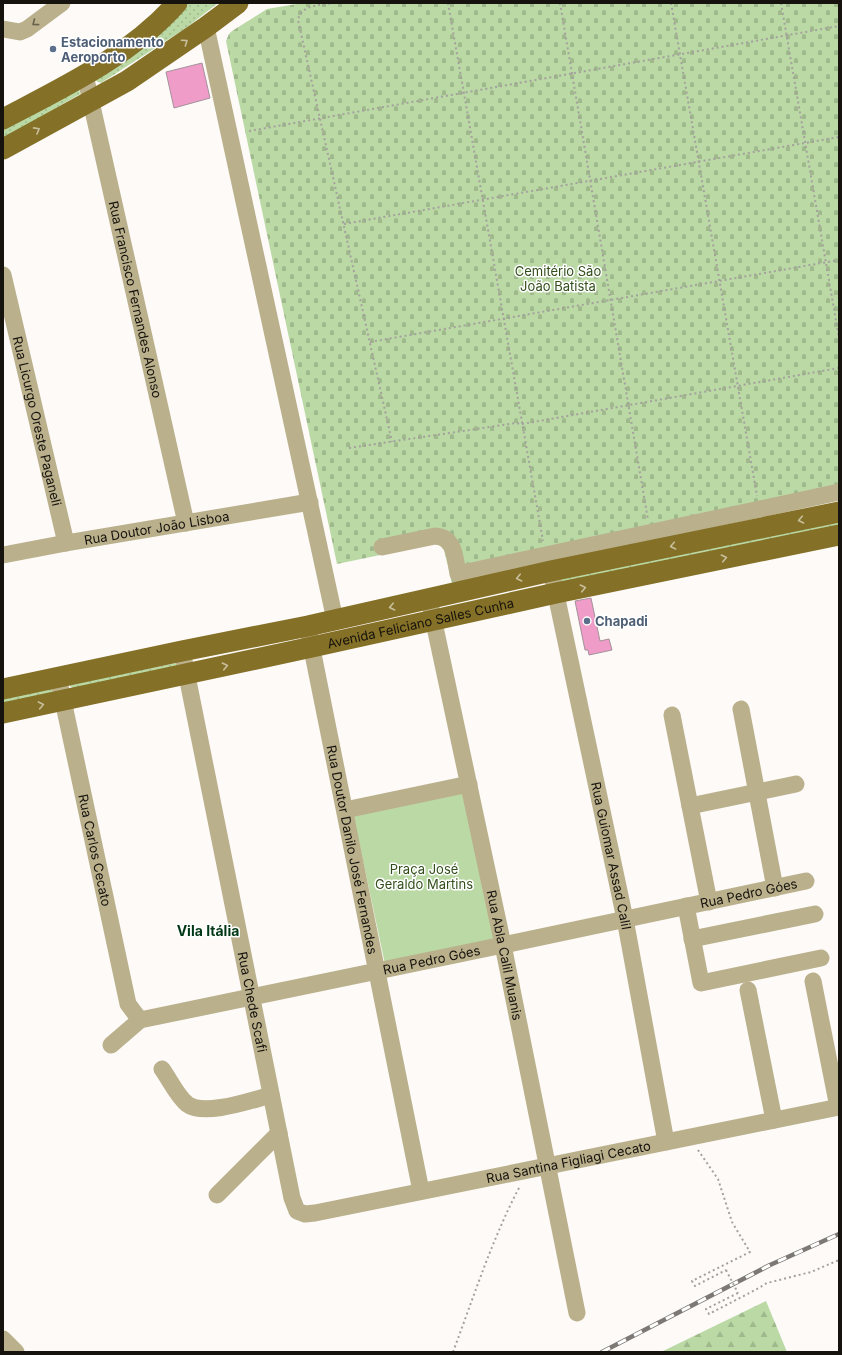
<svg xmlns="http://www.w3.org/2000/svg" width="842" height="1355" font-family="Inter,sans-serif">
	<defs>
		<pattern id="grass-dots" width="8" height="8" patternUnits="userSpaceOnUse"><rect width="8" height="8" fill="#bad9a5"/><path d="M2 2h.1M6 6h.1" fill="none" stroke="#9fb98d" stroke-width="1.8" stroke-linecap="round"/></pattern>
		<pattern id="forest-firs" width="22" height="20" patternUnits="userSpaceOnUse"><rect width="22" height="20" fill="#bad9a5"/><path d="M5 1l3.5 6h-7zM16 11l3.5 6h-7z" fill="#9fb98d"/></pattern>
		<pattern id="cemetery-stones" width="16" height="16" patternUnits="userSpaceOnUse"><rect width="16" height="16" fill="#bad9a5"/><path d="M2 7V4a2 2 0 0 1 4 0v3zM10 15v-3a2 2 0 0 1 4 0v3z" fill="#9fb98d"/></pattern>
	</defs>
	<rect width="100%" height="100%" fill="#fdfaf8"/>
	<g fill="url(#grass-dots)">
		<polygon points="185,3 218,3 186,28 101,83 94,80"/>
		<polygon points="79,88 80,94 3,139 3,128"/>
		<polygon points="839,519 839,528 565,588 560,581 562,578"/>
		<polygon points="177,663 175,668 72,688 69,684"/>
		<polygon points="52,687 53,691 48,696 3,705 3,693"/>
	</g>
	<polygon fill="url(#forest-firs)" points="766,1301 787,1352 661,1352"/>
	<polygon fill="url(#cemetery-stones)" points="302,3 839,3 839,500 452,583 444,550 440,545 433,544 337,564 226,41 229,34 232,31 267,9"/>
	<polygon fill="#bad9a5" points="464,790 496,942 385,964 353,813"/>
	<g fill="#ef9cc9" stroke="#a3929a">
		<polygon points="202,63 210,98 174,108 166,72"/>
		<polygon points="591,598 600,641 609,639 612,650 589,655 588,650 585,650 575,601"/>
	</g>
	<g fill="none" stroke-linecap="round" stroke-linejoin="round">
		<g stroke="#a4a09d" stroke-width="2" stroke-dasharray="2 3" stroke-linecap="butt">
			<path d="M335,3C322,5 301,4 298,20L392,442"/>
			<polyline points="448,3 543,541"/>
			<polyline points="560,3 648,520"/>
			<polyline points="671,3 757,496"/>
			<polyline points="781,3 839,338"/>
			<polyline points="249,131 839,26"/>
			<polyline points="344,224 839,137"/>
			<polyline points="370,342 839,260"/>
			<polyline points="349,448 516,423 522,424 839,368"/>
			<polyline points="698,1150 718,1179 732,1222 750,1252 692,1281 695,1286 726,1270"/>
			<polyline points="738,1293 706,1309 709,1314 757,1289 767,1283 811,1272 839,1260"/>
			<path d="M453,1352C474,1296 492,1239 520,1186"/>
		</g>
		<g stroke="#bab08c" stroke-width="17">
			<polyline points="206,27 335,620"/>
			<polyline points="3,29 20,32 27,29 62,3"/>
			<path id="s1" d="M85,75L186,523"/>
			<path id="s2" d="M3,275L66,543"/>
			<path d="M382,547L435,536C455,537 455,558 458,574L839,492"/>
			<path id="s3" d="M3,555L66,543L310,502"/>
			<path id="s4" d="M551,571L625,919L666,1142"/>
			<path id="s5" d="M429,599L503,945L577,1313"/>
			<path id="s6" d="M309,634L421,1191"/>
			<path id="s7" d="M182,651L292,1198L297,1211L305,1214L315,1213L839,1107"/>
			<path id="s8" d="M58,677L128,1004L140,1020"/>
			<polyline points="741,709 775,888"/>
			<polyline points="672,715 709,902"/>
			<polyline points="690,806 796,784"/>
			<polyline points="345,810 469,784"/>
			<polyline points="686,906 701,983 821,958"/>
			<polyline points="692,939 815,914"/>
			<polyline points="813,981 838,1107"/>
			<polyline points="748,990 774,1120"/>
			<path id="s9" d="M111,1045L140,1020L503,945L806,881"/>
			<path d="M162,1069C170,1080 177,1096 187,1104C204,1117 252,1100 271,1095"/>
			<polyline points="217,1195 279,1133"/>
			<polyline points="3,1339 16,1352"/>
		</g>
		<g stroke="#847026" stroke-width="21">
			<path d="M3,119C64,87 130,56 177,3"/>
			<polyline points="3,149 127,81 206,27 238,3"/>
			<polyline points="3,689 182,651 308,626 551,571 839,512"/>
			<path id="s10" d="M3,713L312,647L556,593L839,535"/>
		</g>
		<defs>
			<polyline id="rail" points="602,1352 770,1265 839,1234"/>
		</defs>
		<use href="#rail" stroke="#7c7975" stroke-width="4.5"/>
		<use href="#rail" stroke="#fff" stroke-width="3" stroke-dasharray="9" stroke-linecap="butt"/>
		<polyline stroke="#a4a09d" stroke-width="2" stroke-dasharray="2 3" stroke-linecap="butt" points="726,1270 738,1293"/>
	</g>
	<defs><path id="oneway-chevron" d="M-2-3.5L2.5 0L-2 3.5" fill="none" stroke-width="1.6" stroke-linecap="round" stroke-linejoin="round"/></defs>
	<use stroke="#68614c" href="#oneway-chevron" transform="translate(35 23) rotate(143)"/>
	<g stroke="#c8bf9d">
		<use href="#oneway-chevron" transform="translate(185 42) rotate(-34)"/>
		<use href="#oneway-chevron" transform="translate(37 130) rotate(-29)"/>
		<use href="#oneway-chevron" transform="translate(801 520) rotate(168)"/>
		<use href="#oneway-chevron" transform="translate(673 546) rotate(168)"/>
		<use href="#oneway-chevron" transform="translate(724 558) rotate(-12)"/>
		<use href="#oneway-chevron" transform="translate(519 578) rotate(167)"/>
		<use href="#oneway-chevron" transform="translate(583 588) rotate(-12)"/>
		<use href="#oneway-chevron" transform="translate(392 607) rotate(167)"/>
		<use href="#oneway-chevron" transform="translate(225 666) rotate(-12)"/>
		<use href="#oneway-chevron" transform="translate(41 705) rotate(-11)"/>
	</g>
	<g fill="#5c6f8a" stroke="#fff" stroke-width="1.5">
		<circle cx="53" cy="49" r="4"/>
		<circle cx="587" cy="621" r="4"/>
	</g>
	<g text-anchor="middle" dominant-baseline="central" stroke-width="3" stroke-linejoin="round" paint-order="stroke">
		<g font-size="13" font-weight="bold" fill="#4e5e75" stroke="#fff" text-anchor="start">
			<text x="61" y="42">Estacionamento<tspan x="61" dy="15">Aeroporto</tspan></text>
			<text x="595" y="621">Chapadi</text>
		</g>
		<g font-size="13" fill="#324e1b" stroke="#fff">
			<text x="558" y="271">Cemitério São<tspan x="558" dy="15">João Batista</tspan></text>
			<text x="424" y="869">Praça José<tspan x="424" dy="15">Geraldo Martins</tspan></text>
		</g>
		<g font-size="13" fill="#16120d" stroke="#fff">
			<text stroke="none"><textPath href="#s1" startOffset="230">Rua Francisco Fernandes Alonso</textPath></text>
			<text stroke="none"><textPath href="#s2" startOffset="150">Rua Licurgo Oreste Paganeli</textPath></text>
			<text stroke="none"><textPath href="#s3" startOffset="156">Rua Doutor João Lisboa</textPath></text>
			<text stroke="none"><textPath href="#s10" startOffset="427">Avenida Feliciano Salles Cunha</textPath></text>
			<text stroke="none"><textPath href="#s6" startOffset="220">Rua Doutor Danilo José Fernandes</textPath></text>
			<text stroke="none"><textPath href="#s8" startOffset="177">Rua Carlos Cecato</textPath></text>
			<text stroke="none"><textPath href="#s4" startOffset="291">Rua Guiomar Assad Calil</textPath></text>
			<text stroke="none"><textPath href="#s9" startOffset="660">Rua Pedro Góes</textPath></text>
			<text stroke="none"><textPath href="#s5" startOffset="364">Rua Abla Calil Muanis</textPath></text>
			<text stroke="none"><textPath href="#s9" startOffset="336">Rua Pedro Góes</textPath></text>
			<text stroke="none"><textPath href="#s7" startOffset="358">Rua Chede Scafi</textPath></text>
			<text stroke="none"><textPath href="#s7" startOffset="849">Rua Santina Figliagi Cecato</textPath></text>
		</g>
		<g font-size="14" font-weight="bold" fill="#013714" stroke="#fff">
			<text x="208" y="930">Vila Itália</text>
		</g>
	</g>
	<rect width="842" height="1355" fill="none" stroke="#16120d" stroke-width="8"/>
</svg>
